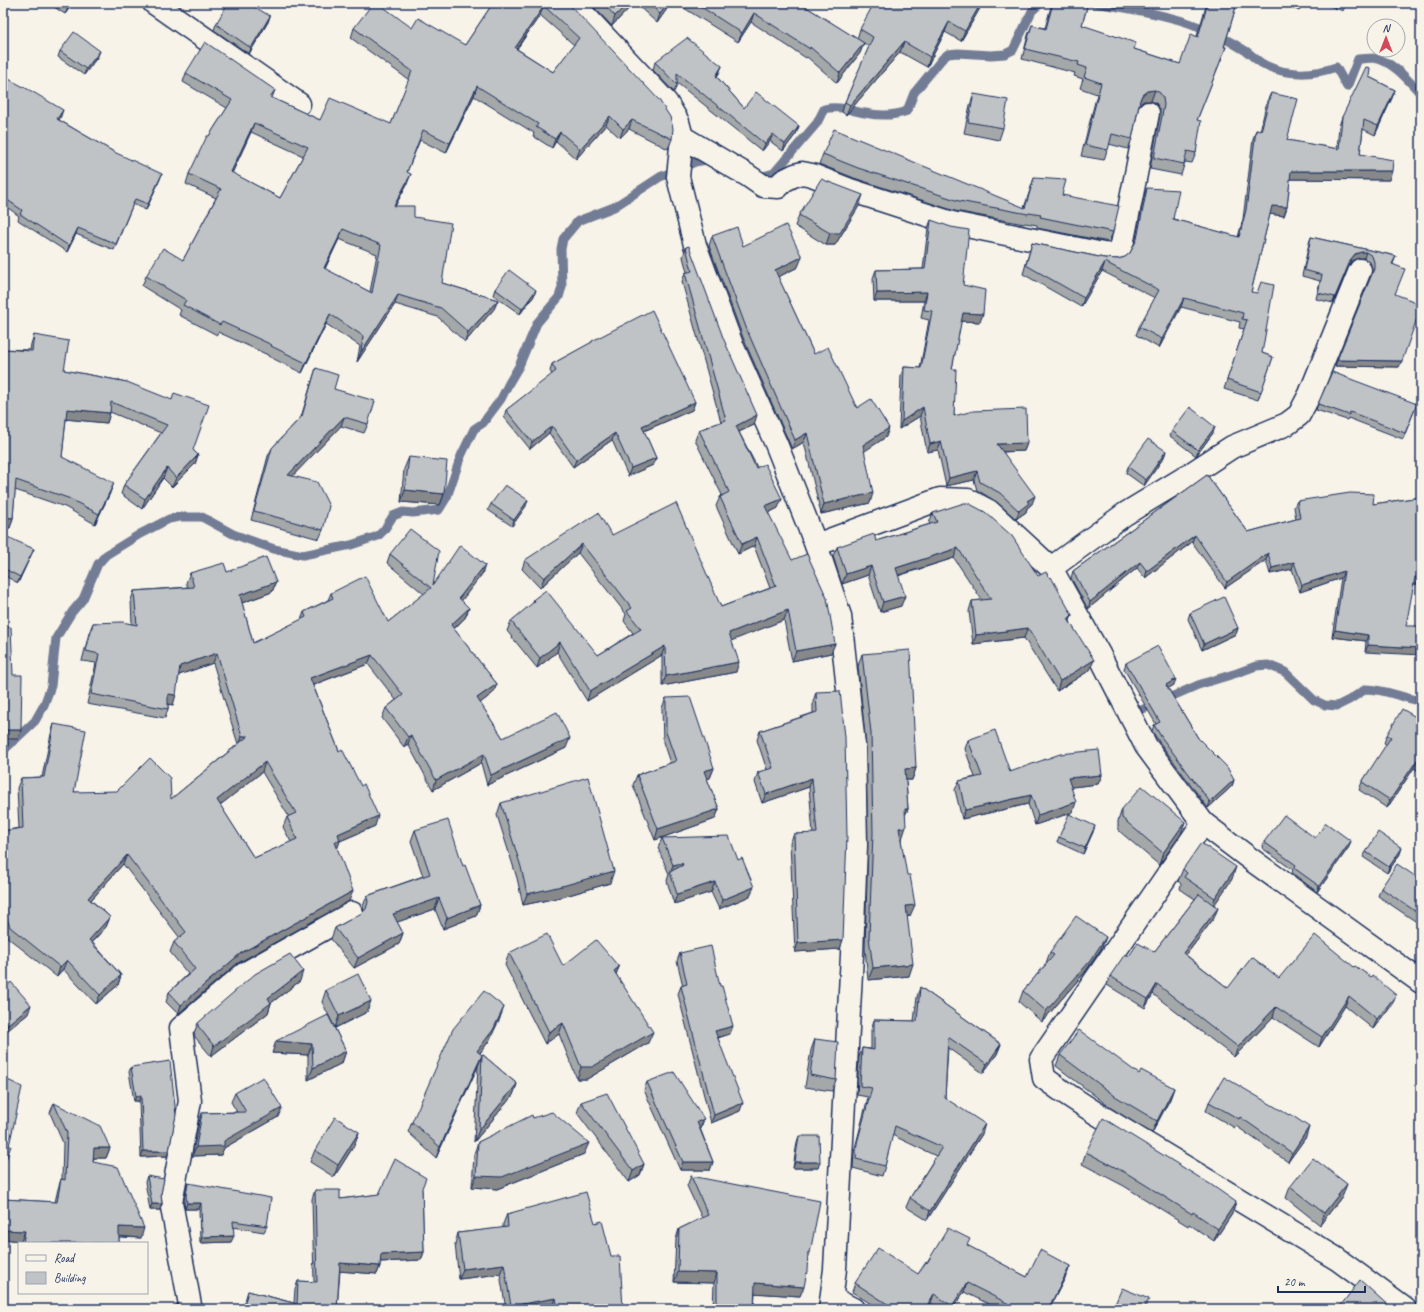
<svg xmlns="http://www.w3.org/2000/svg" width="1424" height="1312" font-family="Caveat,sans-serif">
	<rect width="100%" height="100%" fill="#f7f3e8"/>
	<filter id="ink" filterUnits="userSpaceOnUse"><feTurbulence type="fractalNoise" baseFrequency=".025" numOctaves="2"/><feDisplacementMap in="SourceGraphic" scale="8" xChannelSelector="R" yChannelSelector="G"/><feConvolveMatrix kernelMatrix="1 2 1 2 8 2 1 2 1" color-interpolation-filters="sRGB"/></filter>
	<g filter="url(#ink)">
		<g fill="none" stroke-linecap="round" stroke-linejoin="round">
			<g stroke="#727c95" stroke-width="9">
				<path d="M1094,3C1125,8 1158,13 1189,23C1209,30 1227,39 1246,51C1252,55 1258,62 1265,65C1287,76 1314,75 1336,67L1347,87L1358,59C1363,59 1369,58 1374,58C1393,61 1409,81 1421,94"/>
				<path d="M754,174L763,176L774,173L817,123L824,109C839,105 851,111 865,113C879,116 894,116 907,111L914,93L942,59L948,54L958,53L991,55L1005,54L1013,50L1032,11L1041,3"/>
				<path d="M1141,710L1198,685L1237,673L1256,666L1268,665L1285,672L1314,700L1325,705L1337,706L1349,700L1366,689C1385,689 1402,698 1421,701"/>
				<polyline points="3,751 35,721 44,705 51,686 56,638 72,612 83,599 98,564 106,555 140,534 169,519 180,517 202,517 233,534 274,549 303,555 351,545 378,536 384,530 393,516 403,512 413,513 439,510 447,497 461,456 474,429 483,423 501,399 509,383 519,366 537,323 559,297 562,287 561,249 563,239 578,221 614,207 660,177 695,162 712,159"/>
			</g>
			<defs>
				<g id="minor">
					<polyline points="154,3 299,104"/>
					<polyline points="573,3 666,102 678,122 682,137 678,177 695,245 732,345 777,446 816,545 840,616 854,745 856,845 852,955 835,1269 830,1309"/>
					<polyline points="682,137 747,175 763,186 778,187 783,181 795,175 802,173 812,175 850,190 952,223 1103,254 1116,255 1122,245 1148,113"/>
					<polyline points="816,545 940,499 968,500 989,511 1051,568 1099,654 1146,746 1203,823 1253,861 1421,982"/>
					<polyline points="1051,568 1125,514 1186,477 1232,447 1287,424 1299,415 1310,394 1360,270"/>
					<polyline points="1203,823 1041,1059 1044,1078 1062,1091 1094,1112 1337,1259 1405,1309"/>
					<polyline points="832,1298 853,1309"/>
					<polyline points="188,1309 190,1305 171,1202 190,1101 181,1028 244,974 352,913"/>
				</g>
			</defs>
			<use href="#minor" stroke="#1b2f5e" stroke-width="25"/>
			<use href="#minor" stroke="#f7f3e8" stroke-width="22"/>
		</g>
		<g fill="#a5a8a9" stroke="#1b2f5e" fill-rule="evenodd">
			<polygon points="48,3 73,3 65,14"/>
			<path d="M493,3H568L672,139L668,149L629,129L620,138L606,125L576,159L556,141L552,148L533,136L534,133L474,96L446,153L420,140L407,172V184L395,206L414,217L442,283L498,300L494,309L465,342L438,317L395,304L357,362L360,346L326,324L302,373L268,356V355L218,332L217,335L179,315L181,310L142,286L146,276L183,260L216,198L186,184L189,174L209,136L227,108L183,82L186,73L275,90L272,98L320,120L391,124L409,80L351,38L354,28H412L465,45ZM540,15L574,45L553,72L517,49ZM251,132L303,156L280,198L232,173ZM339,239L377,254L370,292L325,269Z"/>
			<polygon points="590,3 634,3 612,26"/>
			<polygon points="635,3 671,3 657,23"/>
			<polygon points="676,3 800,3 857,39 860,29 979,10 961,41 945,32 927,67 900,52 846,115 842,112 845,102 869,47 864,43 860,53 837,83 807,57 806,58 751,22 738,42"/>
			<polygon points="1052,3 1088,3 1082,25 1134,49 1180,64 1197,36 1207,3 1237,3 1224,47 1226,47 1197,120 1196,153 1192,163 1185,162 1181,175 1150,169 1160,115 1160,109 1156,103 1151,101 1144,101 1139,105 1132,139 1128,149 1109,144 1104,160 1081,156 1097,94 1080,88 1083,79 1074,76 1075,73 1022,59 1028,35 1032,25 1045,28"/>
			<polygon points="1283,3 1303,3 1299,11"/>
			<polygon points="1322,3 1346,3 1343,11"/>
			<polygon points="270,16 268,22 249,54 214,30 216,24"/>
			<polygon points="60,51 98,56 84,75 58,57"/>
			<polygon points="655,62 722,66 719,73 717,77 744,108 799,126 796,134 783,151 770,141 762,151 677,83 677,85 674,92 653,70"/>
			<polygon points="3,76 61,116 59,120 160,179 146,210 133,204 114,250 76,234 67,252 18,220 19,216 3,204"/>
			<polygon points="1369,77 1395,90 1392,98 1375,135 1363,129 1360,154 1389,180 1290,179 1287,207 1284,216 1270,214 1251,292 1262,353 1273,357 1258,400 1224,389 1244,329 1239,328 1240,322 1181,307 1159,348 1136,335 1139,327 1155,298 1102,271 1081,307 1023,274 1032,243 1104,258 1118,259 1125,257 1130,253 1135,243 1144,196 1147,188 1173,219 1238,237 1243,219 1253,139 1256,130 1260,131 1267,101 1271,93 1287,140 1337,149 1339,126 1342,117"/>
			<polygon points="974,94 1003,128 999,140 964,133 970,105"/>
			<polygon points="823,154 1024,208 1034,178 1062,195 1113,232 1109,242 1037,228 1037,225 1025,223 1024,224 955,211 854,178 819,164"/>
			<polygon points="859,206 835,245 826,245 795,226 799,215"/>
			<polygon points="931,220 980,322 961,321 952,369 954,416 1027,443 1024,451 1003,452 1032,504 1027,508 1026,512 1016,519 997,502 977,490 974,480 946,486 938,450 927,452 920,416 899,429 901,375 904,367 920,368 929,320 921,318 924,301 874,301 873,278 876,270 923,269 928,228"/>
			<polygon points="712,236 743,246 798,267 778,277 814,354 857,408 886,437 864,451 870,503 821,514 804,442 792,449 744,340 709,246"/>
			<polygon points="1311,237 1396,256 1393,264 1395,294 1399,367 1335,366 1372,274 1372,268 1370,262 1364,258 1359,258 1353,260 1348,265 1333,303 1316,299 1320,281 1302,276 1309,243"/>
			<polygon points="686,247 754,425 739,432 778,508 768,513 831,653 792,661 784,620 731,640 736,672 662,686 662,655 587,701 557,652 537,668 507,631 511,621 532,605 534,599 598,655 633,633 624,621 626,614 578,553 540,588 522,569 525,560 612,535 721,607 770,588 754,546 738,554 716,506 720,497 722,495 695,440 699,430 721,422 682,282 685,273 687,272 683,257"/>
			<polygon points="495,289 534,296 520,314 493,295"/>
			<polygon points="34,335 64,370 127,382 198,455 195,464 172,487 163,478 142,509 121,494 124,485 161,433 110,412 107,423 66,419 62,457 110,493 95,524 65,507 15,490 13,518 10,528 3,527 3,349 30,350 31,344"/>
			<polygon points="592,341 695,402 692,410 644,431 656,458 653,465 628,476 612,440 573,467 549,433 530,449 504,417 506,410 552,375 550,371 552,364 591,343"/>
			<polygon points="316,368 334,389 368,424 364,433 341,426 292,476 323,530 319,539 251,520 268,456 272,448 301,417"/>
			<polygon points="1318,404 1417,404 1403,439 1348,418 1347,420 1316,410"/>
			<polygon points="1172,431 1213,433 1196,456 1170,436"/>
			<polygon points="1166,451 1164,457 1144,486 1126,473 1128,467"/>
			<polygon points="409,457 444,494 440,505 401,502 404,469"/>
			<polygon points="1207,475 1248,532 1296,519 1294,507 1297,501 1373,504 1421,497 1421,584 1414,584 1365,652 1366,641 1332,637 1341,578 1300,592 1292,569 1270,574 1266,560 1225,588 1192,542 1145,578 1137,568 1088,609 1071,578 1073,571"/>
			<polygon points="491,504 526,506 512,526 488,510"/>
			<polygon points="933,513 1038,576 1072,615 1070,621 1090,670 1057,691 1024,638 973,644 969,611 972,601 982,600 954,558 898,576 901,606 880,612 868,575 842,584 833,556 837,547 876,541 930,524 929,523"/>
			<polygon points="3,535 31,555 18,583 3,575"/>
			<path d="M390,554L433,585L485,565L482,574L461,600L469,608L465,618L454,629L497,684L493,693L480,703L503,738L566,748L487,785L481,763L433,790L408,744L404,747L382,718L386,708L396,700L368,664L313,685L339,751L375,826L340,841L337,848L349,901L238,963L178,1014L166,1002L169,992L188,974L170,952L174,942L180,938L123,864L91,900L110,917L106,927L92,942L121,975L118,985L96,1004L63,969L57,977L7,937L3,927V831L19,828L17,788L21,778L42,777L51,734L54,724L74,792L171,799L238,744L213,663L179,675L173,705L168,704V709L165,718L87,704L96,663L82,661L89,633L93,623L132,624L131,600L134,591L188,587L186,583L190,573L227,572L276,582L272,592L242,603L253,643L301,620L304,612L328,600L331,593L388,622L424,594L387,563ZM262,772L289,817H287L283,827L291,842L254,858L220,805Z"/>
			<polygon points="1190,613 1238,628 1236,634 1202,650 1188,619"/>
			<polygon points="862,654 916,768 912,780 906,780 908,809 905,815 902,839 901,839 910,916 907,917 909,976 868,980 865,948 868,845 866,745 858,666"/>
			<polygon points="1126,663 1174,685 1168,688 1198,738 1234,780 1232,786 1208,808 1160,743 1152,731 1154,725 1156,724 1124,669"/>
			<polygon points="816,692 840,949 795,952 790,843 794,834 813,834 809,787 762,803 755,782 758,772 767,770 757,740 760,731 813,713 813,702"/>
			<polygon points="666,698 714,768 710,778 707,779 719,809 715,819 655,840 633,785 637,775 670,763 663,742 662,708"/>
			<polygon points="1421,720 1421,773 1414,768 1387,808 1359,790 1362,782 1387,745 1384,743 1387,735"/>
			<polygon points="968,740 1010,772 1102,775 1098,784 1071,787 1073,812 1035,825 1028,804 962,819 955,790 959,781 975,777 965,749"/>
			<polygon points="501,803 610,883 562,897 523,905 517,878 497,815"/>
			<polygon points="1122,809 1181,834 1159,865 1118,830 1118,821"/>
			<polygon points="415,830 463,866 480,905 476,916 443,929 435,909 397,922 403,933 399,944 354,968 331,939 335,928 362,913 364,911 363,906 367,896 423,876 411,841"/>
			<polygon points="1093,832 1083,854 1057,842 1059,837"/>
			<polygon points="662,838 750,896 719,909 711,892 674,904 667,881 669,874 658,848"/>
			<polygon points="1315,838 1349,847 1317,892 1292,873 1293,870 1262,848 1264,842"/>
			<polygon points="1366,852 1400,854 1387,873 1363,857"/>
			<polygon points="1183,869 1232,879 1214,905 1214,918 1186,955 1228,988 1279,978 1392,1004 1373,1029 1345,1006 1319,1047 1273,1017 1234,1057 1153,994 1145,1008 1107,985 1110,976 1129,956 1154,952 1195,899 1180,889 1181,884 1178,881"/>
			<polygon points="1421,880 1421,925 1378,896 1381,888"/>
			<polygon points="1106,937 1101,949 1085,972 1042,1022 1019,1002 1023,991 1046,964 1046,963 1050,952"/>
			<polygon points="509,953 563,966 619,967 616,974 648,1043 587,1079 577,1079 559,1034 545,1044 505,965"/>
			<polygon points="680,953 730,1034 718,1038 740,1111 711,1123 678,994 681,986 683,986 677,961"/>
			<polygon points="300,981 271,1003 268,1013 211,1056 195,1037 194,1033 198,1023"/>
			<polygon points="920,987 1001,1044 997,1054 983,1073 948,1048 945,1098 982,1134 927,1220 906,1207 910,1198 936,1156 892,1135 885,1166 882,1176 853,1168 854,1152 868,1097 857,1095 859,1057 862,1048 871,1049 871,1030 874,1020 914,1021 917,997"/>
			<polygon points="3,990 28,1014 3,1034"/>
			<polygon points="326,990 367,1012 335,1028 322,1002"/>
			<polygon points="328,1015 346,1051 342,1063 308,1080 308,1055 272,1053"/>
			<polygon points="500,1018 489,1041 480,1053 478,1066 436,1158 408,1132 412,1122"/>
			<polygon points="815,1039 836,1080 832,1091 805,1087 811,1050"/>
			<polygon points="482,1054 517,1084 513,1095 474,1142 478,1066"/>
			<polygon points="1060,1055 1139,1074 1174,1088 1170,1099 1152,1133 1111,1108 1056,1066"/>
			<polygon points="131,1067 167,1156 141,1157 139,1101 134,1101 129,1072"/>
			<polygon points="647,1082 704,1119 701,1127 700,1128 713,1162 710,1170 680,1170 644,1090"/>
			<polygon points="235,1093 278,1117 224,1148 221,1155 192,1156 199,1122 202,1113 237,1112 231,1102"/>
			<polygon points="581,1102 644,1164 640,1175 629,1182 577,1113"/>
			<polygon points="1209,1102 1306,1137 1288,1162 1236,1126 1235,1128 1206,1111"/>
			<polygon points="54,1103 110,1148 106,1158 94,1158 93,1162 141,1238 119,1237 119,1243 21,1243 21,1241 3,1239 3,1199 55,1202 58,1189 61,1179 62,1179 63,1143 50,1113"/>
			<polygon points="533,1118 584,1154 497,1189 472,1187 474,1154 478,1142"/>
			<polygon points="359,1132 355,1144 334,1177 310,1162 315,1150"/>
			<polygon points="799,1136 818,1168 793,1168 797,1142"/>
			<polygon points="1086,1152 1232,1214 1214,1241 1189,1224 1188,1226 1124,1186 1082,1164"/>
			<polygon points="147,1176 161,1194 162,1204 160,1210 150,1210 145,1182"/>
			<polygon points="691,1176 810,1253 807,1261 800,1296 755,1293 754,1309 713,1309 714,1283 674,1282 676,1239 679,1229 702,1218 687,1186"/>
			<polygon points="188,1183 267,1226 264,1232 233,1227 231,1242 200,1243 199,1209 185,1209 184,1202 186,1189"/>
			<polygon points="1290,1187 1343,1195 1320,1225 1286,1198"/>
			<polygon points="422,1189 424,1252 421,1260 380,1262 380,1266 377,1274 340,1271 337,1309 243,1309 248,1291 294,1303 295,1289 298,1281 314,1282 312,1199 315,1190 340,1199"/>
			<polygon points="507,1214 595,1223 623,1309 506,1309 500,1274 459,1279 455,1244 458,1233 503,1228 503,1224"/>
			<polygon points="968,1246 1027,1277 1070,1266 1067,1274 1049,1309 999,1309 964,1292 952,1309 940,1309 931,1303 927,1309 879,1309 852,1292 855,1283 918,1274 927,1263"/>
		</g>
		<g fill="#86888a" stroke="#1b2f5e">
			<polygon points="70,3 73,3 65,14 69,6"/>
			<polygon points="628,3 634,3 612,26 615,16"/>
			<polygon points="668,3 671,3 657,23 660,14"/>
			<polygon points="981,3 982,3 979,10 961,41 965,31"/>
			<polygon points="544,6 540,15 511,57 515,48"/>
			<polygon points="754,13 751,22 738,42 742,33"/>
			<polygon points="270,16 268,22 249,54 251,48"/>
			<polygon points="949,22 945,32 927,67 930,57"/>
			<polygon points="904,42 900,52 846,115 850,105"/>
			<polygon points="864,43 860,53 837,83 840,73"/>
			<polygon points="100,51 98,56 84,75 86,69"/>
			<polygon points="722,66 719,73 713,83 716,76"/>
			<polygon points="477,86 474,96 446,153 450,143"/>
			<polygon points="1155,90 1151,101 1144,101 1138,105 1142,95 1147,91"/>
			<polygon points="1395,90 1392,98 1375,135 1378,126"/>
			<polygon points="63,110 61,116 55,125 57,119"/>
			<polygon points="610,116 606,125 576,159 580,149"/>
			<polygon points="632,120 629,129 620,138 623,129"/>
			<polygon points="254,123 251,132 228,182 231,172"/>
			<polygon points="799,126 796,134 783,151 785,144"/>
			<polygon points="560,132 556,141 552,148 555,139"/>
			<polygon points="773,134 770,141 762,151 765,144"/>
			<polygon points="1291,171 1392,171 1389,180 1288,179"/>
			<polygon points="162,174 160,179 146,210 148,204"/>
			<polygon points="411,174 407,184 390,216 394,206"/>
			<polygon points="863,195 859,206 835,245 826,245 830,233"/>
			<polygon points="1272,206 1287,207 1284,216 1269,214"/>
			<polygon points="78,228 76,234 67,252 69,246"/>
			<polygon points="343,229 339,239 320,278 324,268"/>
			<polygon points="1361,252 1366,252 1364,258 1359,258 1353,260 1348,265 1333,303 1351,259 1355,254"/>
			<polygon points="802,257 798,267 772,280 775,270"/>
			<polygon points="1105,262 1102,271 1081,307 1084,298"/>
			<polygon points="536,290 534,296 520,314 522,309"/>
			<polygon points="927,292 924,301 874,301 877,293"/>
			<polygon points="398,295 395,304 357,362 361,352"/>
			<polygon points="1184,298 1181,307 1159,348 1162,339"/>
			<polygon points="498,300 494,309 465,342 468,332"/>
			<polygon points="963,313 983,314 980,322 960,321"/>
			<polygon points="330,314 326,324 302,373 306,363"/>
			<polygon points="1337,360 1402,361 1399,367 1335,366"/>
			<polygon points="695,402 692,410 639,433 642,426"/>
			<polygon points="923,407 920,416 899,429 902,421"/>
			<polygon points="67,409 110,413 107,423 64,419"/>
			<polygon points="757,415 754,425 732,435 736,426"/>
			<polygon points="344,417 341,426 285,484 288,475"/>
			<polygon points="552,426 549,433 530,449 532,442"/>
			<polygon points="1215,427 1213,433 1196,456 1198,450"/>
			<polygon points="889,428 886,437 859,455 863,445"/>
			<polygon points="615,433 612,440 573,467 576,460"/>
			<polygon points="807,433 804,442 792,449 795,440"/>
			<polygon points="941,441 938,450 927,452 930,444"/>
			<polygon points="1027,443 1024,451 994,452 997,444"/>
			<polygon points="1166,451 1164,457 1144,486 1146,480"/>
			<polygon points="198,455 195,464 172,487 176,478"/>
			<polygon points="656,458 653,465 628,476 631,468"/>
			<polygon points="167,468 163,478 142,509 145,499"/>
			<polygon points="977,471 974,480 946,486 949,478"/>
			<polygon points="114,483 110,493 95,524 99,514"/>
			<polygon points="405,490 444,494 440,505 401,502"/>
			<polygon points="873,493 870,503 821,514 824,504"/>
			<polygon points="1035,496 1032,504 1027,508 1026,512 1016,519 1019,511 1027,501"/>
			<polygon points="782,499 778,508 762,516 765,506"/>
			<polygon points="528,500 526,506 512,526 514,520"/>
			<polygon points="3,517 13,518 10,528 3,527"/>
			<polygon points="1195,535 1192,542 1145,578 1147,571"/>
			<polygon points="757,537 754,546 738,554 742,544"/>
			<polygon points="582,544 578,553 540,588 544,578"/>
			<polygon points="958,548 954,558 892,577 896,568"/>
			<polygon points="34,549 31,555 18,583 20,577"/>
			<polygon points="1268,553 1266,560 1225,588 1227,582"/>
			<polygon points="1140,562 1137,568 1088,609 1090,602"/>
			<polygon points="1294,562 1292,569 1270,574 1272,568"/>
			<polygon points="485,565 482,574 456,608 459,598"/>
			<polygon points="871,566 868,575 842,584 846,574"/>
			<polygon points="1344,571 1341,578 1300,592 1302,585"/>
			<polygon points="1415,577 1421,577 1421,584 1412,584"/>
			<polygon points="276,582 272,592 236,605 240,595"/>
			<polygon points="905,596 901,606 880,612 883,602"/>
			<polygon points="469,608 465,618 448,634 451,625"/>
			<polygon points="788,610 784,620 726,643 729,633"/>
			<polygon points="1072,615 1068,625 1068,619"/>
			<polygon points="1028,628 1024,638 973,644 976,635"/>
			<polygon points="1238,628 1236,634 1202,650 1204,644"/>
			<polygon points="1335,630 1368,635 1366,641 1332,637"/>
			<polygon points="560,642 557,652 537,668 540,658"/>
			<polygon points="835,644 831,653 792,661 796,651"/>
			<polygon points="1368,645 1421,648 1421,655 1365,652"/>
			<polygon points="665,646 662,655 587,701 590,691"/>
			<polygon points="217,653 213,663 176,676 180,666"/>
			<polygon points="372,655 368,664 307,687 310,678"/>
			<polygon points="1094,660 1090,670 1057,691 1060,681"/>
			<polygon points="739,662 736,672 662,686 666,676"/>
			<polygon points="1176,679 1174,685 1164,691 1166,685"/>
			<polygon points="497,684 493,693 474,708 477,698"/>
			<polygon points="168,694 176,695 173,705 164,703"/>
			<polygon points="3,730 21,730 18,739 3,739"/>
			<polygon points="411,735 408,744 404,747 408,737"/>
			<polygon points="242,736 248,736 239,746"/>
			<polygon points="570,738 566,748 487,785 491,775"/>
			<polygon points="484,754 481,763 433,790 436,780"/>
			<polygon points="1417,760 1414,768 1387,808 1390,800"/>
			<polygon points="265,762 262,772 214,810 217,800"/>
			<polygon points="714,768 710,778 701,781 704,771"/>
			<polygon points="916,768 912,780 901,780 905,769"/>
			<polygon points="1102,775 1098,784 1064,788 1068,778"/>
			<polygon points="812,778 809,787 762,803 766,794"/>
			<polygon points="1234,780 1232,786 1208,808 1210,802"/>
			<polygon points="1031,795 1028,804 962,819 965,810"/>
			<polygon points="1076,802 1073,812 1035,825 1038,815"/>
			<polygon points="719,809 715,819 655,840 658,829"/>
			<polygon points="905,809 908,809 903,820"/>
			<polygon points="378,816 375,826 340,841 337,850 332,852 338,834"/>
			<polygon points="1185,822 1181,834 1159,865 1163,853"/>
			<polygon points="1095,826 1093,832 1083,854 1085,848"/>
			<polygon points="906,827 902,839 894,839 899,828"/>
			<polygon points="1351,841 1349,847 1317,892 1319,886"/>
			<polygon points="1402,848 1400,854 1387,873 1389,867"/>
			<polygon points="127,855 123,864 85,907 88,898"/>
			<polygon points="682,863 679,873 670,873 673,865"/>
			<polygon points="1236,867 1232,879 1211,910 1215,898"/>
			<polygon points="614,871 610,883 562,897 523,905 527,894"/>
			<polygon points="715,882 711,892 674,904 677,894"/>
			<polygon points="754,887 750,896 719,909 722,900"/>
			<polygon points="353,891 349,901 238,963 178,1014 181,1005 241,953"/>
			<polygon points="439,898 435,909 389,925 393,914"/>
			<polygon points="480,905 476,916 443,929 447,918"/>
			<polygon points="915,905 910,916 902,917 906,906"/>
			<polygon points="1218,908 1214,918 1180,963 1183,953"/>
			<polygon points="110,917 106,927 85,949 89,940"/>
			<polygon points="403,933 399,944 354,968 358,958"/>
			<polygon points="1106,937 1101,949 1085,972 1042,1022 1046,1011"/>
			<polygon points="843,940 840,949 795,952 798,943"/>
			<polygon points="67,960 63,969 57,977 60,967"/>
			<polygon points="913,964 909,976 868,980 873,968"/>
			<polygon points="619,967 614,979 614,971"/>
			<polygon points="303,971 300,981 271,1003 268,1013 211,1056 214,1046 268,998"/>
			<polygon points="121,975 118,985 96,1004 100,995"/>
			<polygon points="1157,984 1153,994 1145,1008 1148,999"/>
			<polygon points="1396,995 1392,1004 1373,1029 1377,1019"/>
			<polygon points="1349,996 1345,1006 1319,1047 1322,1037"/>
			<polygon points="371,1001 367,1012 335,1028 339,1016"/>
			<polygon points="31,1005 28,1014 3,1034 7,1025"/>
			<polygon points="504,1007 500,1018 489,1041 473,1062 477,1051"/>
			<polygon points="1276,1007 1273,1017 1234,1057 1238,1047"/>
			<polygon points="563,1023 559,1034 545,1044 549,1032"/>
			<polygon points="733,1026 730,1034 712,1039 715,1031"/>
			<polygon points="653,1032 648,1043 587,1079 577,1079 581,1067"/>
			<polygon points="276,1041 312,1044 308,1055 272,1053"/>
			<polygon points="1001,1044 997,1054 983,1073 987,1064"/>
			<polygon points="346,1051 342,1063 308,1080 313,1068"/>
			<polygon points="482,1055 478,1066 436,1158 440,1147"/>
			<polygon points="517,1084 513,1095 474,1142 479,1130"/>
			<polygon points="1174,1088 1170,1099 1152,1133 1157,1121"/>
			<polygon points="141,1095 139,1101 134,1101 136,1096"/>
			<polygon points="743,1103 740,1111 711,1123 714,1115"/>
			<polygon points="282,1108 278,1117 224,1148 221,1155 192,1156 196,1147"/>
			<polygon points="704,1119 701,1127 694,1130 697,1122"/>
			<polygon points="985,1124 982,1134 927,1220 930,1211"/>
			<polygon points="1309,1127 1306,1137 1288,1162 1292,1153"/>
			<polygon points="359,1132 355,1144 334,1177 338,1165"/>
			<polygon points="589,1143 584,1154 497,1189 472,1187 476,1176"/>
			<polygon points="94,1148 110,1148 106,1158 91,1158"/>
			<polygon points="143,1151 169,1151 167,1156 141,1157"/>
			<polygon points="683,1162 713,1162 710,1170 680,1170"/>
			<polygon points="795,1162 820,1162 818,1168 793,1168"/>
			<polygon points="644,1164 640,1175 629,1182 633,1171"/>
			<polygon points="1347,1184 1343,1195 1320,1225 1324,1213"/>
			<polygon points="1236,1202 1232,1214 1214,1241 1218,1229"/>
			<polygon points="187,1203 201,1203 199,1209 185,1209"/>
			<polygon points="152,1204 162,1204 160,1210 150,1210"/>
			<polygon points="119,1227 144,1228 141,1238 116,1236"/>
			<polygon points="3,1230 25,1231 21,1241 3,1239"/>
			<polygon points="234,1236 231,1242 200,1243 202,1237"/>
			<polygon points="424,1252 421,1260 378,1262 381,1254"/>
			<polygon points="340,1263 380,1266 377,1274 337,1271"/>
			<polygon points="504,1264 500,1274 459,1279 463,1269"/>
			<polygon points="1070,1266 1067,1274 1049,1309 1048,1309"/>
			<polygon points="678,1272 717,1273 714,1283 674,1282"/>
			<polygon points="755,1283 804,1287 800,1296 751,1293"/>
			<polygon points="967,1283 964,1292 952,1309 951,1309 952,1306"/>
			<polygon points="934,1294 931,1303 927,1309 925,1309"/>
			<polygon points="556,1298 552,1309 510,1309 511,1306"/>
		</g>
		<g fill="#c0c3c5" stroke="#1b2f5e" fill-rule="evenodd">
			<polygon points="65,3 70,3 69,6"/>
			<polygon points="228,3 248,3 270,16 251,48 216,24"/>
			<path d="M373,3H378L412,28L418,18L465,45L493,3H568L659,100L670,117L673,128L672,139L632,120L623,129L610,116L580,149L560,132L555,139L536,127L538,124L477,86L450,143L423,130L407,172L411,174L394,206H414V217L451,223L442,283L498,300L468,332L441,308L398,295L361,352L363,336L330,314L306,363L271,346L272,345L222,322L220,325L183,305L186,300L146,276L163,248L183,260L221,189L189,174L207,136H209L232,100L186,73L205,42L275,90L270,97L320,120L330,98L391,124L412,71L354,28ZM544,6L579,38L553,72L515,48ZM254,123L308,147L280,198L231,172ZM343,229L381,245L372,293L324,268Z"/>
			<polygon points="603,3 628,3 615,16"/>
			<polygon points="649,3 668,3 660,14"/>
			<polygon points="695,3 800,3 864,43 840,73 810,47 810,49 754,13 742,33"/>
			<polygon points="874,3 981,3 965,31 949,22 930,57 904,42 850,105 845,102 873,37 860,29"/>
			<polygon points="1053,3 1088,3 1082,25 1136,43 1134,49 1180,64 1191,34 1198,37 1208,3 1237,3 1224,47 1226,47 1197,120 1201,121 1196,153 1187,151 1184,164 1154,158 1164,105 1163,98 1160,93 1155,90 1147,91 1142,95 1140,100 1132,139 1112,134 1108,150 1085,145 1101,83 1084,77 1087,68 1078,65 1079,62 1025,49 1032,25 1046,29"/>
			<polygon points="74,32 100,51 86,69 60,51"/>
			<polygon points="687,38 722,66 716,76 744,108 756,92 799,126 785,144 773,134 765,144 677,73 677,85 655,62"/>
			<polygon points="1366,67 1370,68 1369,77 1395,90 1378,126 1364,120 1360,154 1393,160 1392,171 1291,171 1287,207 1272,206 1251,292 1257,293 1261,282 1274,285 1262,353 1273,357 1261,392 1227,380 1247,320 1242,319 1243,313 1184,298 1162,339 1139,327 1159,290 1105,262 1084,298 1026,265 1032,243 1104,258 1118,259 1125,257 1130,253 1137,239 1147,188 1179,190 1173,219 1239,237 1246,210 1256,130 1261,131 1271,93 1298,99 1287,140 1339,149 1342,117"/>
			<polygon points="3,76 33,92 63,110 57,119 114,152 162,174 148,204 135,199 116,244 78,228 69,246 20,214 22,210 3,197"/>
			<polygon points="974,94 1008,100 1003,128 968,122"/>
			<polygon points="834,129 1025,208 1034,178 1066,180 1062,195 1119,206 1113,232 1040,217 1041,215 1029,213 1028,214 959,201 858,168 823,154"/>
			<polygon points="821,179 863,195 840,233 830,233 799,215"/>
			<polygon points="931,220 951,227 969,230 963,285 985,290 983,314 963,313 952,369 956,369 954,416 973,411 1026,409 1027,443 997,444 1035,496 1027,501 1029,503 1019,511 1000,493 980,482 977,471 949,478 941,441 930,444 923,407 902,421 904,367 921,368 932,311 924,310 927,292 877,293 876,270 925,269"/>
			<polygon points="786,225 802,257 775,270 814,354 828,347 857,408 871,399 889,428 863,445 873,493 824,504 807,433 795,440 747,330 712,236 737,227 743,246"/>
			<polygon points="1311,237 1396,256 1392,264 1405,269 1395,294 1421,304 1421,307 1402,361 1337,360 1374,269 1374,262 1372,256 1366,252 1361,252 1355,254 1351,259 1335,297 1318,293 1322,275 1304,270"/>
			<polygon points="689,246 724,340 757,415 736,426 756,468 765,464 782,499 765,506 792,560 807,554 827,598 835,644 796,651 788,610 729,633 739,662 666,676 665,646 590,691 560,642 540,658 511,621 535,601 534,599 546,590 598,655 641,629 627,611 632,608 582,544 544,578 525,560 598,513 612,535 676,503 721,607 776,586 757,537 742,544 720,497 729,492 699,430 726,420 685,273 692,271 686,247"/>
			<polygon points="509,270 536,290 522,309 495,289"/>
			<polygon points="652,310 695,402 642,426 656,458 631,468 615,433 576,460 552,426 532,442 506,410 556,371 552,364 592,342 592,341"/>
			<polygon points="34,335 69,341 64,370 127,382 172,400 174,393 209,405 193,450 198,455 176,478 167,468 145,499 124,485 167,425 111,402 110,413 67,409 62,457 114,483 99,514 68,498 16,480 13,518 3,517 3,349 32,351"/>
			<polygon points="316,368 338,375 334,389 375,401 368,424 344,417 288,475 317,482 329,506 323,530 254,511 272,448 302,416"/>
			<polygon points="1332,372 1417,404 1405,433 1350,412 1349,415 1318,404"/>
			<polygon points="1190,407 1215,427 1198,450 1172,431"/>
			<polygon points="1148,439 1166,451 1146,480 1128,467"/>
			<polygon points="409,457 447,461 444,494 405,490"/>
			<polygon points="1207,475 1248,532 1300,518 1297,501 1350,493 1374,494 1373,504 1421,497 1421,577 1415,577 1406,626 1421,626 1421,648 1368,645 1368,635 1335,630 1344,571 1302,585 1294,562 1272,568 1268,553 1227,582 1195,535 1147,571 1140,562 1090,602 1073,571"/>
			<polygon points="505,485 528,500 514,520 491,504"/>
			<polygon points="964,503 968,503 985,512 1012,536 1038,576 1046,572 1050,578 1051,577 1072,615 1068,619 1094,660 1060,681 1028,628 976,635 972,601 991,599 958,548 896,568 905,596 883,602 871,566 846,574 837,547 874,534 876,541 937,522 933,513"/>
			<path d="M410,529L439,551L433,585L460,545L485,565L459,598L469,608L451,625L497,684L477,698L503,738L557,712L570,738L491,775L484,754L436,780L411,735L408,737L386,708L403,695L372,655L310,678L339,751L342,749L361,786L364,784L378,816L338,834L340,840L335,842L353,891L241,953L181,1005L169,992L195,969L174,942L186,932L127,855L88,898L110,917L89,940L121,975L100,995L67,960L60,967L10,927L3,907V831L23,828L21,778L44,777L54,724L86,730L74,792L117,791L150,758L170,778L171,799L248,736H242L217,653L180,666L176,695L168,694V709L91,694L99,654L86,651L93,623L122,622L137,625L134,591L194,587L190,573L224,563L227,572L266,557L276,582L240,595L253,643L306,617L304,612L333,598L331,593L365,576L388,622L431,588L390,554ZM265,762L296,813L287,817L297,839L254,858L217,800Z"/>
			<polygon points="3,535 34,549 20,577 3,568"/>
			<polygon points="1224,597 1238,628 1204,644 1190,613"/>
			<polygon points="11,627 13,675 22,675 21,730 3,730 3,628"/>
			<polygon points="1158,646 1176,679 1166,685 1198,738 1227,767 1234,780 1210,802 1162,738 1154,725 1160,722 1126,663"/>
			<polygon points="910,650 916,768 905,769 908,809 905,809 906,827 899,828 907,875 910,875 915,905 906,906 913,964 873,968 869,937 873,833 871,733 862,654"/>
			<polygon points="840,691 845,737 847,836 843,940 798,943 794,834 817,833 812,778 766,794 758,772 773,768 760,731 817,712 816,692"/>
			<polygon points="690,697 714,768 704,771 719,809 658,829 637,775 676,761 666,732 666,698"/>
			<polygon points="1402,709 1421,720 1421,763 1417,760 1390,800 1362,782 1391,737 1387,735"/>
			<polygon points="995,730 1010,772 1060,754 1099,750 1102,775 1068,778 1076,802 1038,815 1031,795 965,810 959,781 982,776 968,740"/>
			<polygon points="588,777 614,871 566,885 527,894 521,867 501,803"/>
			<polygon points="1142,786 1185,822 1163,853 1122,818 1122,809"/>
			<polygon points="1069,814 1095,826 1085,848 1059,837"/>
			<polygon points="1284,815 1315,838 1326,823 1351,841 1319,886 1294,868 1296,865 1264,842"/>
			<polygon points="448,820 463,866 465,865 480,905 447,918 439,898 393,914 403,933 358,958 335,928 362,913 366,909 368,902 367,896 430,874 415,830"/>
			<polygon points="1378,832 1402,848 1389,867 1366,852"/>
			<polygon points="729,836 738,860 742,858 754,887 722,900 715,882 677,894 670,872 683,865 682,863 673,865 662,838"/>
			<polygon points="1201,843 1236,867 1215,898 1184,877 1187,873 1183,869"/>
			<polygon points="1397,864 1421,880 1421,915 1381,888"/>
			<polygon points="1199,894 1218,908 1183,953 1228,988 1252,957 1279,978 1315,935 1354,967 1355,966 1371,977 1372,975 1396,995 1377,1019 1349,996 1322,1037 1276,1007 1238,1047 1157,984 1148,999 1110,976 1125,954 1129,956 1138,943 1154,952"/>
			<polygon points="1076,916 1106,937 1090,961 1046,1011 1023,991 1054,955 1050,952"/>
			<polygon points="547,934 563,966 596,940 619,967 614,971 653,1032 592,1067 581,1067 563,1023 549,1032 509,953"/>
			<polygon points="711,946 720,986 722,986 733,1026 715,1031 743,1103 714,1115 681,986 687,984 680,953"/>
			<polygon points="290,954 303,971 268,998 271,1003 214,1046 198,1026 198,1023 255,974"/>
			<polygon points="358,974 371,1001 339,1016 326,990"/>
			<polygon points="11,982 31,1005 7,1025 3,1021 3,990"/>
			<polygon points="920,987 1001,1044 987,1064 948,1037 945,1098 985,1124 930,1211 910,1198 942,1147 895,1126 885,1166 856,1159 857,1143 872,1088 860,1086 862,1048 874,1050 874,1020 917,1021"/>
			<polygon points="484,991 504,1007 493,1030 477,1051 482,1055 440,1147 412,1122 453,1029"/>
			<polygon points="328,1015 346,1051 313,1068 312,1044 276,1041"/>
			<polygon points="1079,1030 1139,1074 1141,1070 1174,1088 1157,1121 1115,1096 1060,1055"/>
			<polygon points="815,1039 838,1042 836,1080 810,1075"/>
			<polygon points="482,1054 517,1084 479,1130"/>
			<polygon points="170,1061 176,1115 169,1151 143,1151 141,1095 136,1096 131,1067"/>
			<polygon points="674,1072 704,1119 697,1122 713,1162 683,1162 647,1082"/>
			<polygon points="3,1077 7,1079 7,1081 10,1081 22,1087 9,1146 11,1146 3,1168"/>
			<polygon points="263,1077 282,1108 224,1141 224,1146 196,1147 202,1113 246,1112 235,1093"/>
			<polygon points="1224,1077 1289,1115 1290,1114 1309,1127 1292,1153 1240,1117 1239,1119 1209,1102"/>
			<polygon points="607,1093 644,1164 633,1171 581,1102"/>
			<polygon points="54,1103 100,1126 110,1148 94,1148 93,1162 118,1167 144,1228 119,1227 119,1243 23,1243 25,1231 3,1230 3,1199 57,1202 61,1179 65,1180 67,1133"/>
			<polygon points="552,1112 589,1143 502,1177 476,1176 478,1142 532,1115 533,1118"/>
			<polygon points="335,1117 359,1132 338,1165 315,1150"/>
			<polygon points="1103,1118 1210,1184 1236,1202 1218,1229 1193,1212 1192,1214 1128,1174 1086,1152"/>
			<polygon points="799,1136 819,1136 820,1162 795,1162"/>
			<polygon points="1313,1158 1347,1184 1324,1213 1290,1187"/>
			<polygon points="395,1159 426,1178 422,1188 424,1252 381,1254 380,1266 340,1263 337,1309 243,1309 248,1291 297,1304 298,1281 317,1282 315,1190 340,1190 340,1199 379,1194"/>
			<polygon points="147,1176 164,1179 161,1194 162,1204 152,1204"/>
			<polygon points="691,1176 820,1201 810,1253 808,1252 807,1271 804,1287 755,1283 754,1309 717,1309 717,1273 678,1272 679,1229 708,1215"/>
			<polygon points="188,1183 271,1198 267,1226 233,1221 234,1236 202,1237 201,1203 187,1203 186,1196"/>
			<polygon points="586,1192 595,1223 602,1221 611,1256 620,1256 623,1309 558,1309 556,1298 511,1306 504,1264 463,1269 458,1233 508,1227 507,1214"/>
			<polygon points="948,1228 970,1239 967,1245 1027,1277 1040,1250 1070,1266 1048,1309 1019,1309 967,1283 952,1306 934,1294 925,1309 895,1309 855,1283 878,1248 918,1274 926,1262 927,1263"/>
			<polygon points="1360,1280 1392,1309 1338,1309"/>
			<polygon points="1122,1288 1149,1299 1144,1309 1113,1309"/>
			<polygon points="670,1307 670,1309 624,1309"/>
		</g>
	</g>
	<rect width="1424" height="1312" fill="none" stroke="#f7f3e8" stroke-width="16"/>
	<rect x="8" y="8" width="1408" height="1296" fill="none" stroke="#1b2f5e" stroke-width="1.5" filter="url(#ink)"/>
	<rect x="18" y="1242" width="130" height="52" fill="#f7f3e8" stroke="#9fa5b1"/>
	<rect x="26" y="1255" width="20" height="6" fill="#f7f3e8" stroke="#9fa5b1"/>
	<text x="54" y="1262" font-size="12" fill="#1b2f5e">Road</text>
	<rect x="26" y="1272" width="20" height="12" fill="#c0c3c5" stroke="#9fa5b1"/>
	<text x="54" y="1282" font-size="12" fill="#1b2f5e">Building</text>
	<g transform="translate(1386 38)"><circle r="19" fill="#f7f3e8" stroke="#9fa5b1"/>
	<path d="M0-3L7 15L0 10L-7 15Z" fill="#d1495b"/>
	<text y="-6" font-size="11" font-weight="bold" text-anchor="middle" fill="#1b2f5e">N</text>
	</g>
	<path d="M1278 1286v6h87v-6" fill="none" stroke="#1b2f5e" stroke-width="2"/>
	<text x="1284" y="1286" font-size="12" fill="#1b2f5e" stroke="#f7f3e8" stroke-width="3" paint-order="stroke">20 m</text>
</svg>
